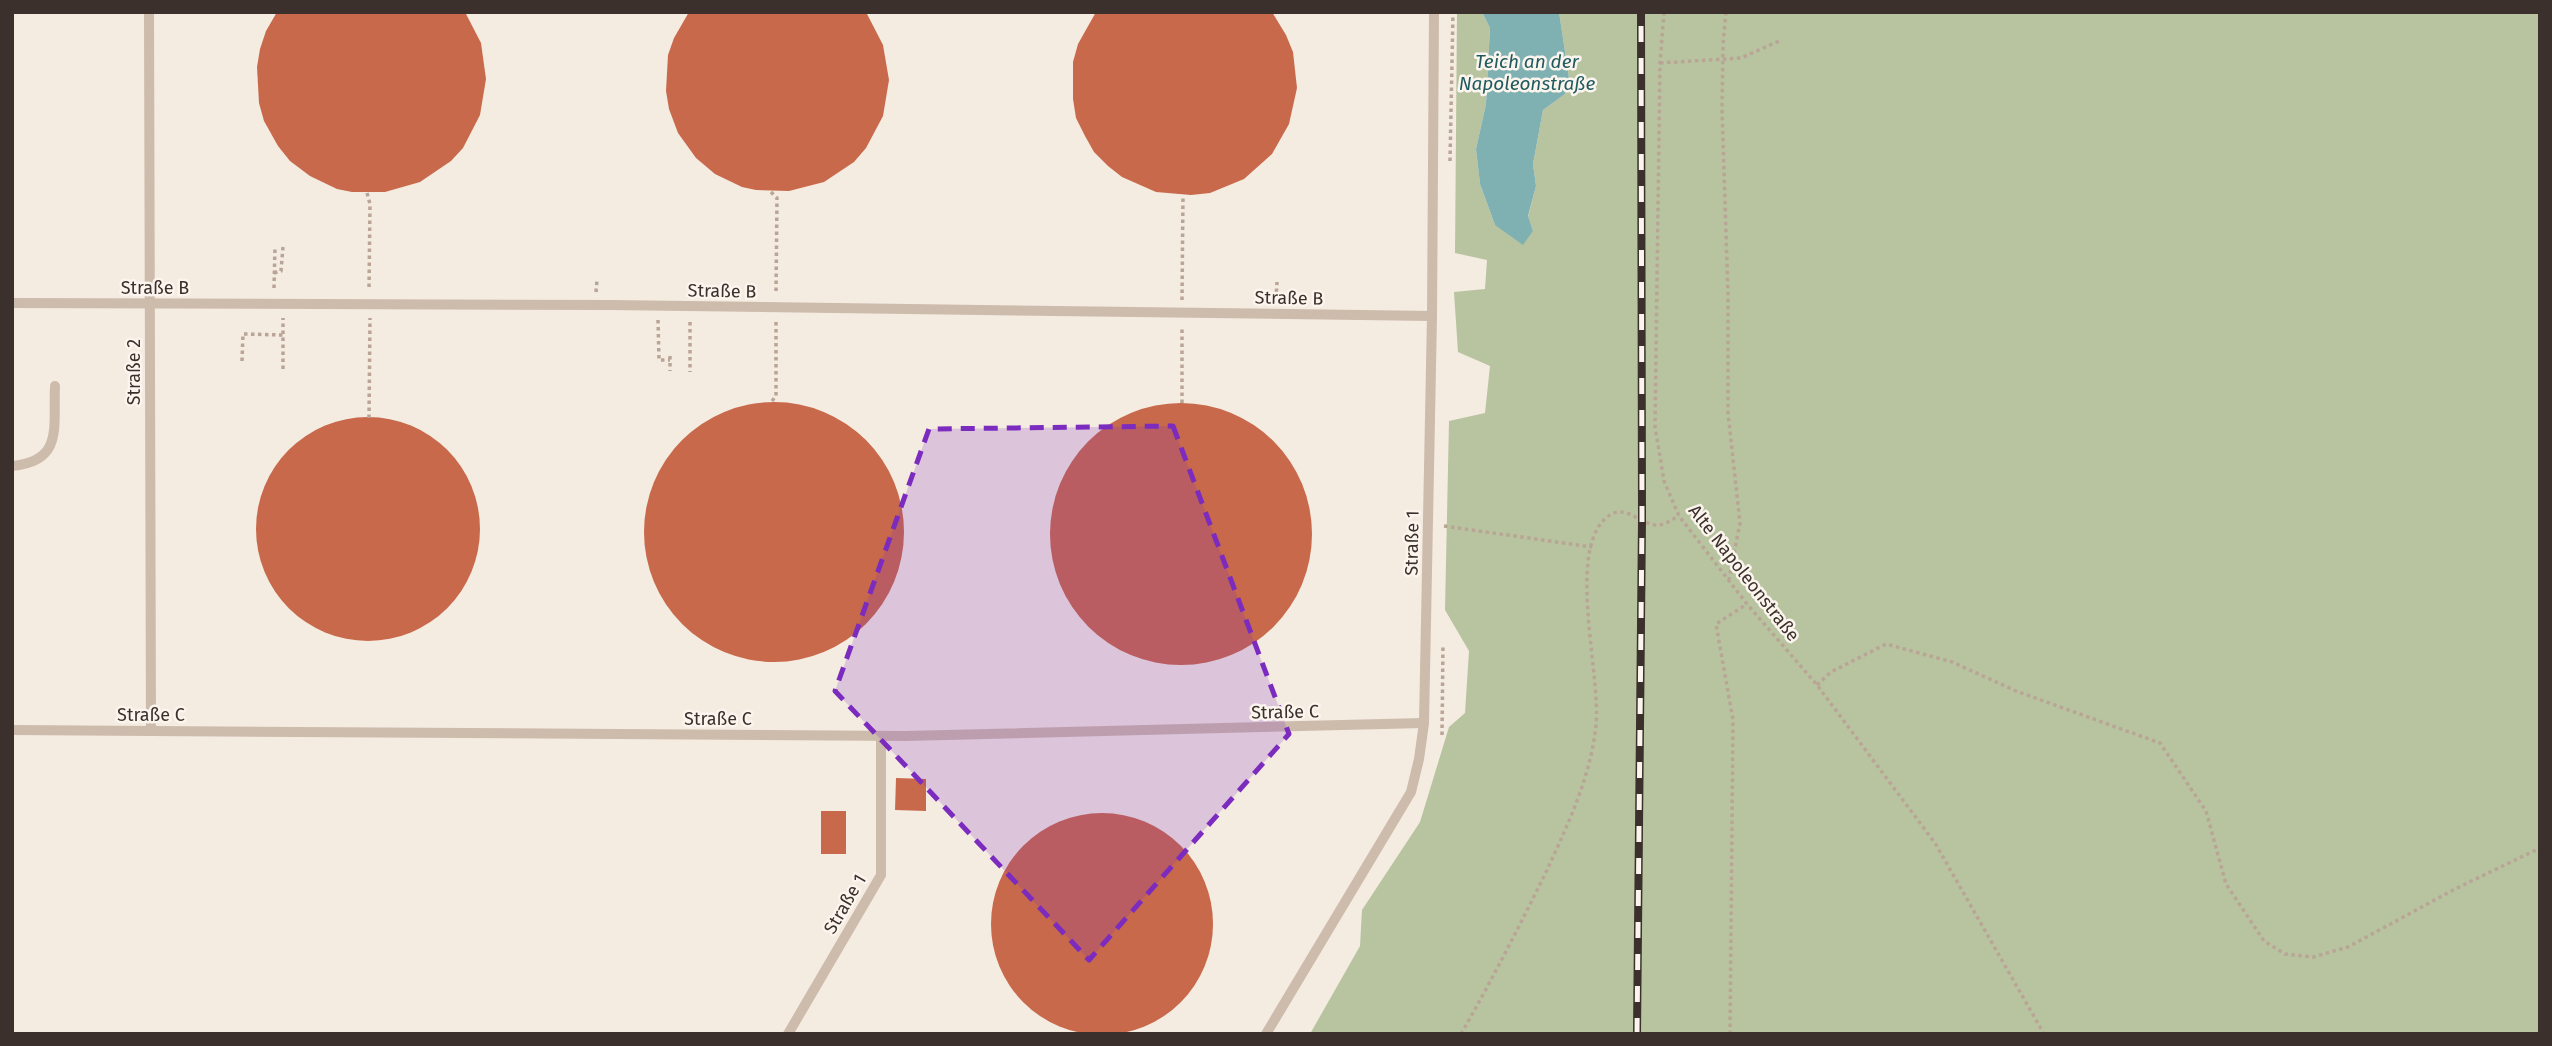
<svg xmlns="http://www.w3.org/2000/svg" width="2552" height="1046" font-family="'Fira Sans',sans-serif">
	<rect width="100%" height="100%" fill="#f4ebe1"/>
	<polygon fill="#b8c4a0" points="1457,12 1482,12 1490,28 1486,104 1476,149 1480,184 1495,225 1533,231 1528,217 1536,186 1533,164 1543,110 1565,94 1569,78 1559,12 2540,12 2540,1034 1310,1034 1360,946 1362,910 1420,822 1449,727 1465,713 1469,651 1445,610 1449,421 1485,413 1490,366 1458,352 1454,292 1485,289 1487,260 1455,253"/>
	<polygon fill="#7fb0b2" points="1482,12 1559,12 1569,78 1565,94 1543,110 1533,164 1536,186 1528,216 1533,231 1523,245 1495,225 1480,184 1476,149 1486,104 1490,28"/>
	<g fill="#c8694b">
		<polygon points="277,12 465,12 481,43 486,79 480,115 463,148 451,161 420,182 385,192 352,192 337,189 310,176 290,161 278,146 264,121 259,103 257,67 260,49 266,31"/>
		<polygon points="689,12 866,12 883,45 889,80 883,116 866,148 854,162 824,182 789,191 756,190 742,187 715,174 696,158 678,133 669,109 666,91 668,55 674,38"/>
		<polygon points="1096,12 1272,12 1286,35 1293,52 1297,88 1289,124 1272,154 1244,179 1210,193 1191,195 1156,192 1122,177 1108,166 1094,152 1085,136 1076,118 1073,99 1073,62 1078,44"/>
		<circle cx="774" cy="532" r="130"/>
		<circle cx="1181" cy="534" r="131"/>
		<circle cx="368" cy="529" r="112"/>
		<polygon points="896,778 926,779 926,811 895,810"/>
		<rect x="821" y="811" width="25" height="43"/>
		<circle cx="1102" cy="924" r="111"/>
	</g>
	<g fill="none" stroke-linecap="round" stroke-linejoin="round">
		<g stroke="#b9a596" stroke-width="3.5" stroke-dasharray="3.5 3.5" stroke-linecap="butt">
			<polyline points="1664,12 1660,63 1655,427 1664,481 1679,516 1747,604 1817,685 1935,843 2044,1034"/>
			<polyline points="1726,12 1723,44 1722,109 1728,294 1728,413 1740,523 1729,579"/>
			<polyline points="1660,63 1741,58 1779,41"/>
			<polyline points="1450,161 1453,12"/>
			<polyline points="771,192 777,198 776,292"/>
			<polyline points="367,193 370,204 369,290"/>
			<polyline points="274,273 281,271 283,247"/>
			<polyline points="274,288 275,247"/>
			<polyline points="596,292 597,280"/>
			<polyline points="1276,299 1277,282"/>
			<polyline points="1182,300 1183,195"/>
			<polyline points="658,320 659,360 670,360"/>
			<polyline points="690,322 690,372"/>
			<polyline points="670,356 670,371"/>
			<polyline points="242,361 243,334 283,335"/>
			<polyline points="283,369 283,318"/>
			<polyline points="772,401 776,396 776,321"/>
			<polyline points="1182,403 1182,328"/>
			<polyline points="369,418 370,318"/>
			<polyline points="1444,526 1592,547"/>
			<polyline points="1817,685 1831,672 1886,644 1952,662 2016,691 2160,743 2206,811 2226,884 2264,941 2285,954 2313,957 2348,947 2455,889 2540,848"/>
			<polyline points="1442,735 1443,644"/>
			<path d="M1461,1034C1492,980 1520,925 1547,870C1568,824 1591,776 1596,725C1601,677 1569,561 1602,522C1622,499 1635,522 1655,525C1664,526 1671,520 1679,516"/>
			<polyline points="1730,1034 1733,720 1716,624 1747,604"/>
		</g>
		<g stroke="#cdbbac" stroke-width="10">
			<polyline points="149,12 151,731"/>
			<polyline points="12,303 610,305 1432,316"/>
			<path d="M12,466C64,461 53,427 55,386"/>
			<polyline points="12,730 905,736 1424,723"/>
			<polyline points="788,1034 881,875 881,736"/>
			<polyline points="1266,1034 1411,792 1419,759 1424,723 1432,316 1434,12"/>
		</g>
		<defs>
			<polyline id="rail" points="1637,1034 1642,520 1641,12"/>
		</defs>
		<use href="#rail" stroke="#3b302b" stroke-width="8"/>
		<use href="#rail" stroke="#fbf5ee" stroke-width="5" stroke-dasharray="16" stroke-linecap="butt"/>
	</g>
	<path fill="#7b2cbf" fill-opacity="0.2" stroke="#7b2cbf" stroke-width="5" stroke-dasharray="14 9" stroke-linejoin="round" d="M1173,426L1289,734L1089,960L835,691L929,429Z"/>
	<g text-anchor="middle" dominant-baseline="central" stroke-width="5" stroke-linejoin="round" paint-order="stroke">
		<g font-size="18" fill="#3b302b" stroke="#fbf5ee">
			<text x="155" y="288">Straße B</text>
			<text transform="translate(722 291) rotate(1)">Straße B</text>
			<text transform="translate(1289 298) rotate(1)">Straße B</text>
			<text transform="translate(134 372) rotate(-90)">Straße 2</text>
			<text transform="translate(1412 543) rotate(-89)">Straße 1</text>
			<text transform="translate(1744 573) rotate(52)">Alte Napoleonstraße</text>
			<text transform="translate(1285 712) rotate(-1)">Straße C</text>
			<text x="151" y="715">Straße C</text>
			<text x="718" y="719">Straße C</text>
			<text transform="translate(845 904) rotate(-60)">Straße 1</text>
		</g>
		<g font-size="19" font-style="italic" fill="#1f5a5e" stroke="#fbf5ee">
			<text x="1527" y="61">Teich an der<tspan x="1527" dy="22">Napoleonstraße</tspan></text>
		</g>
	</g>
	<rect width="2552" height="1046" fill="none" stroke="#3b302b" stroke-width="28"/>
</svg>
